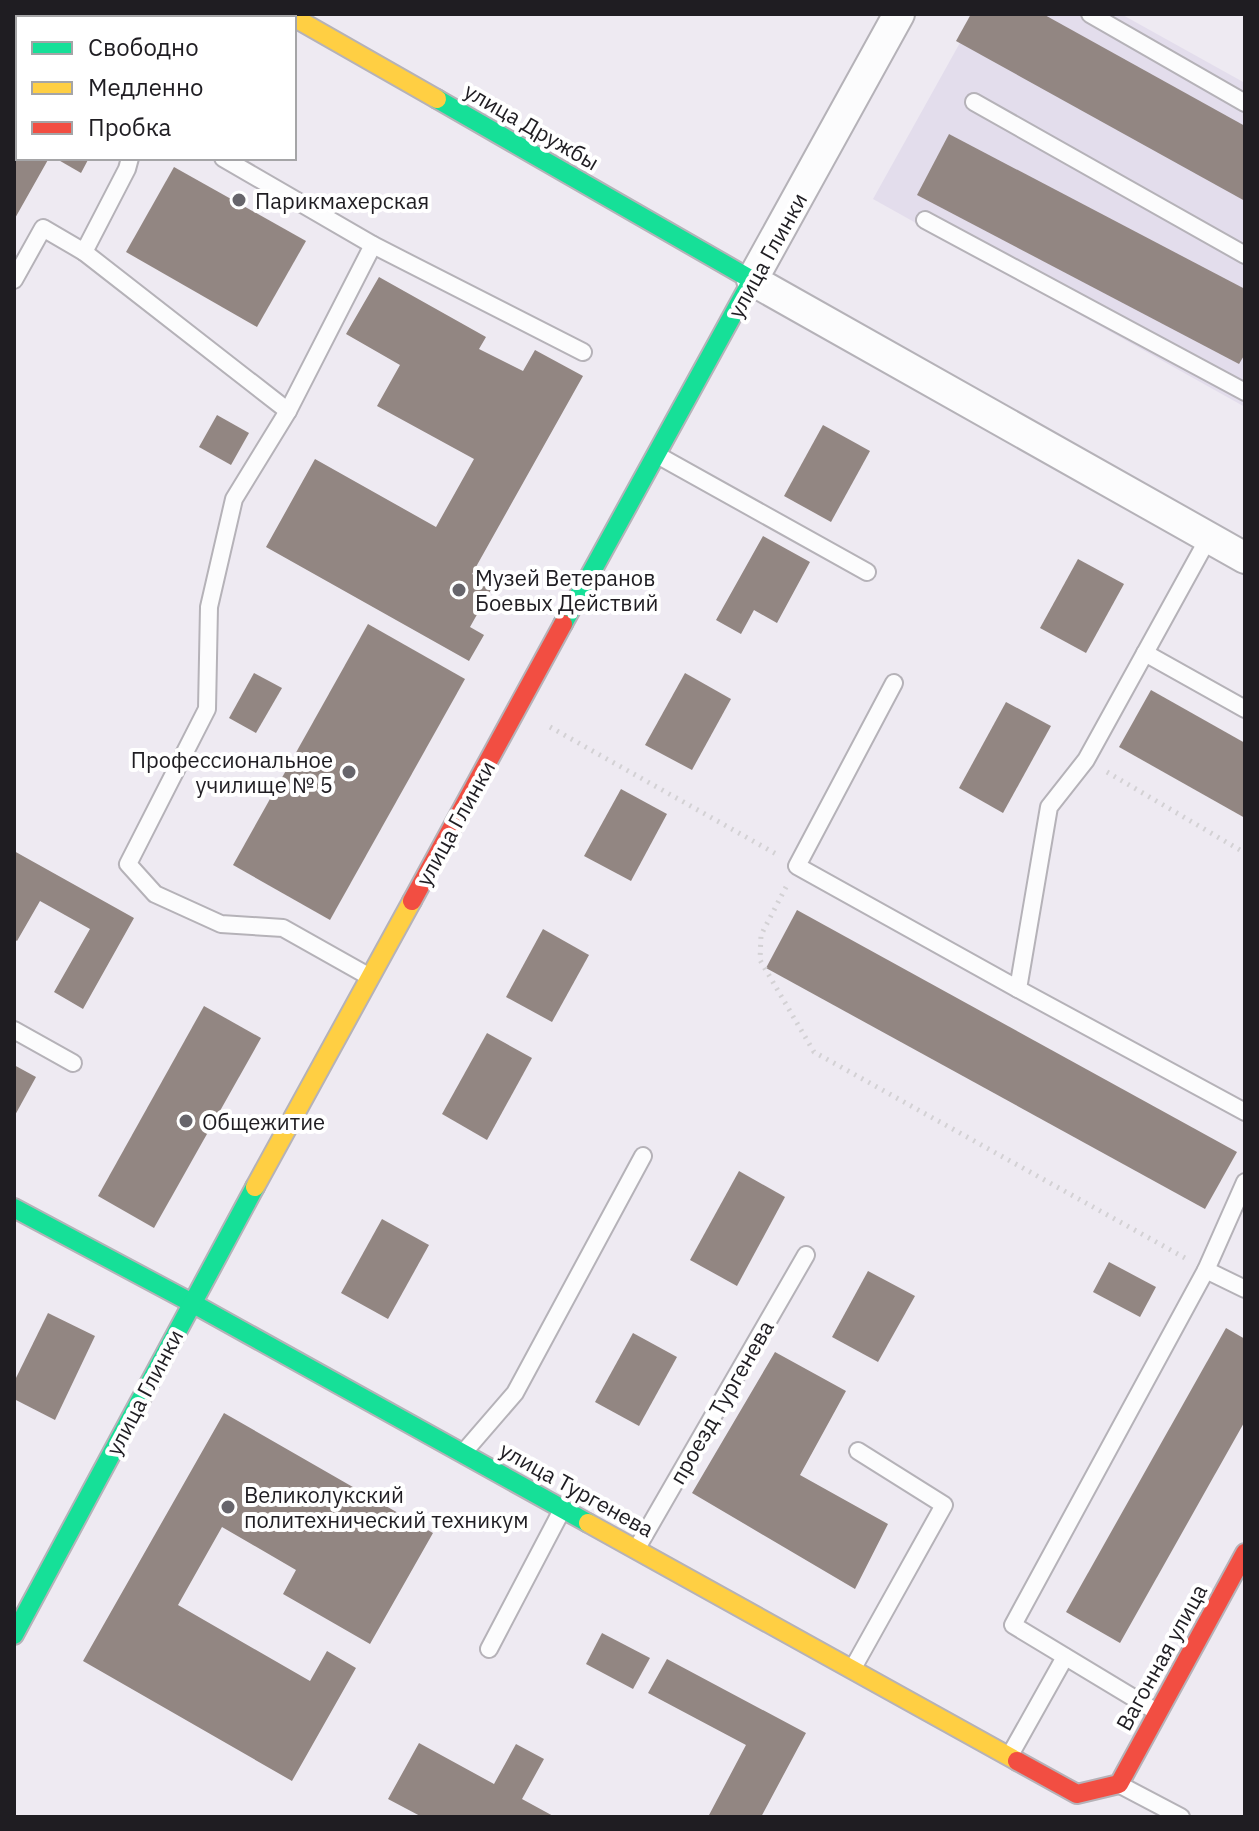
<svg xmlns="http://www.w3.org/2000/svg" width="1259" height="1831" font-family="'IBM Plex Sans',sans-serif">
	<rect width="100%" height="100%" fill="#eeeaf2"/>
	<polygon fill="#e3ddec" points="976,14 1121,14 1245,83 1245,407 873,199"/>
	<g fill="#928682">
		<polygon points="971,14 1043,14 1245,126 1245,201 956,41"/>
		<polygon points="18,85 18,158 49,158 14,220 14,92"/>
		<polygon points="949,134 1245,289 1245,354 1239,364 917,195"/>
		<polygon points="55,158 89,158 81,173"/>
		<polygon points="174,167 306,241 257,327 126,252"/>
		<polygon points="379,277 486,337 479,349 523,371 535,350 583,376 472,574 493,586 470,627 484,635 469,661 266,547 315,459 436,527 474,459 377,406 400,365 346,334"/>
		<polygon points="217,415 249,433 231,465 199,447"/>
		<polygon points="823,425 870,451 831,522 784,496"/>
		<polygon points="763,536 810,562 777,623 754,610 741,634 716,620"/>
		<polygon points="1078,559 1124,584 1086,653 1040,628"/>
		<polygon points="368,624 465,679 330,920 233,865"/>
		<polygon points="254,673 282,688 256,733 229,718"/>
		<polygon points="685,673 731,699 692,770 645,745"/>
		<polygon points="1151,690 1245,743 1245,818 1119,747"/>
		<polygon points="1006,702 1051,726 1003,813 959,788"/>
		<polygon points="621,789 667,814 631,881 584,856"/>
		<polygon points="14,851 134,918 83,1009 54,992 90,929 40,901 17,941 14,939"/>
		<polygon points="797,910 1237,1152 1205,1209 766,968"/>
		<polygon points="543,929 589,955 552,1022 506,997"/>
		<polygon points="204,1006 261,1038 154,1228 98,1196"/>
		<polygon points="487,1033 532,1058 487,1140 442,1114"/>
		<polygon points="14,1065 36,1077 14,1117"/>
		<polygon points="739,1171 785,1197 737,1286 690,1260"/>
		<polygon points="382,1219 429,1245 388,1319 341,1293"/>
		<polygon points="1109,1262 1156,1287 1140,1317 1093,1292"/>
		<polygon points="868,1271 915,1296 878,1362 832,1337"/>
		<polygon points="48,1313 95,1336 55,1420 14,1399 14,1382"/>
		<polygon points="1226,1328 1245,1339 1245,1421 1120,1643 1066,1612"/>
		<polygon points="633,1333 677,1357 639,1426 595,1402"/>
		<polygon points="775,1352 846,1391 800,1475 888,1524 855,1589 692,1493"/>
		<polygon points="224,1413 433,1533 370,1644 283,1594 296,1570 222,1527 178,1605 310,1681 327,1651 356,1668 292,1781 83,1661"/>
		<polygon points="602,1633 650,1658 633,1689 586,1664"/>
		<polygon points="667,1659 806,1733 761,1817 708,1817 746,1745 648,1693"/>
		<polygon points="419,1743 494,1784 516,1744 544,1759 522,1799 555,1817 422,1817 388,1799"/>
	</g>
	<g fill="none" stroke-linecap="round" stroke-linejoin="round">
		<defs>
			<g id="lane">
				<polyline points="1090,14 1245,103"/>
				<polyline points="31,18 33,14"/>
				<polyline points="196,18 198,14"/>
				<polyline points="14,48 18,41"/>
				<polyline points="974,102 1245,255"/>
				<polyline points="223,158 373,245 583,352"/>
				<polyline points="925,220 1245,392"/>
				<polyline points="84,252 288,411"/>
				<polyline points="14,280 43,228 84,252 127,169 130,158"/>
				<polyline points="659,456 867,572"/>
				<polyline points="1209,537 1086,760 1049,807 1018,989 1245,1112"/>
				<polyline points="1145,653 1245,709"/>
				<polyline points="894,683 797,866 1018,989"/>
				<polyline points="370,977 283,928 221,924 155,894 128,864 207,709 209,607 234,499 288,411 373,245"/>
				<polyline points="14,1030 73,1063"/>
				<polyline points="1245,1182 1206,1270 1245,1289"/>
				<polyline points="464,1452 515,1393 643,1156"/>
				<polyline points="637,1548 806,1255"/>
				<polyline points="489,1649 562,1510"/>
				<polyline points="853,1668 944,1505 858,1451"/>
				<polyline points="1157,1712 1013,1625 1206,1270"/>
				<polyline points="1010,1755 1065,1657"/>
				<polyline points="1122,1786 1181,1817"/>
			</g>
			<polyline id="street" points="899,14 752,280 1245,558"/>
			<g id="fast">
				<polyline points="437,99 752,280 563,624"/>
				<polyline points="14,1208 192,1303 588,1523"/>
				<polyline points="14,1635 255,1187"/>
			</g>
			<g id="slow">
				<polyline points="288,14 437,99"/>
				<polyline points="255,1187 412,901"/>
				<polyline points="588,1523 1017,1761"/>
			</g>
			<g id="jam">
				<polyline points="412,901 563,624"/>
				<polyline points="1017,1761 1077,1794 1119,1784 1245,1553"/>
			</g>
		</defs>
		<use href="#lane" stroke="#b5b2b8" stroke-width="20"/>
		<use href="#street" stroke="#b5b2b8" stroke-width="34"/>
		<use href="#fast" stroke="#b5b2b8" stroke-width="22"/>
		<use href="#slow" stroke="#b5b2b8" stroke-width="22"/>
		<use href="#jam" stroke="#b5b2b8" stroke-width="22"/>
		<g stroke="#d3d1d4" stroke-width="5" stroke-dasharray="2 6" stroke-linecap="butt">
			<polyline points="550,727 778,855"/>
			<polyline points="1107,772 1245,853"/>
			<polyline points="786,887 761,935 760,960 814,1052 1185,1258"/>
		</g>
		<use href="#lane" stroke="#fcfcfd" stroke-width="16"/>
		<use href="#street" stroke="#fcfcfd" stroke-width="30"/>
		<use href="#fast" stroke="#16e098" stroke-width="18"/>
		<use href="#slow" stroke="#ffcf43" stroke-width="18"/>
		<use href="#jam" stroke="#f24e42" stroke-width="18"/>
	</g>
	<g fill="#67656b" stroke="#fff" stroke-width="3">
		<circle cx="239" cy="200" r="8"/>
		<circle cx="459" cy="590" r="8"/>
		<circle cx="349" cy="772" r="8"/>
		<circle cx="186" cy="1121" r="8"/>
		<circle cx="228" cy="1507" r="8"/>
	</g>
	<g text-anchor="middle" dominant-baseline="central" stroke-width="8" stroke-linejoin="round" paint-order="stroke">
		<g font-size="22" fill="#1f1d22" stroke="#fff">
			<text transform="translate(532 126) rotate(30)">улица Дружбы</text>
			<text transform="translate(767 255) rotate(-61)">улица Глинки</text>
			<text transform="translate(455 823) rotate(-61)">улица Глинки</text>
			<text transform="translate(144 1392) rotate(-62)">улица Глинки</text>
			<text transform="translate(721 1402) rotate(-60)">проезд Тургенева</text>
			<text transform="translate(577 1489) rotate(29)">улица Тургенева</text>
			<text transform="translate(1161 1657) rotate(-61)">Вагонная улица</text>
		</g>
		<g font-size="22" fill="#1f1d22" stroke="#fff" text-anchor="start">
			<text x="255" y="200">Парикмахерская</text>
			<text x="475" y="577">Музей Ветеранов<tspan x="475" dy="25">Боевых Действий</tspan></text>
			<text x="333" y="759" text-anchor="end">Профессиональное<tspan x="333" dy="25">училище № 5</tspan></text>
			<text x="202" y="1121">Общежитие</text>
			<text x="244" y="1494">Великолукский<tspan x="244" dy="25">политехнический техникум</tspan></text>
		</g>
	</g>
	<rect width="1259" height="1831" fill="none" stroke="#1f1d22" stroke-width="32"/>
	<rect x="16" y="16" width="280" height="144" fill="#ffffff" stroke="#a5a5a7" stroke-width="2"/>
	<rect x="32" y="42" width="40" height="12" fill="#16e098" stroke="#a5a5a7" stroke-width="2"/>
	<text x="88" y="56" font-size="24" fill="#1f1d22">Свободно</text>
	<rect x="32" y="82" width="40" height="12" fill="#ffcf43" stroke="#a5a5a7" stroke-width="2"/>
	<text x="88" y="96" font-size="24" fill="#1f1d22">Медленно</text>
	<rect x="32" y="122" width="40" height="12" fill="#f24e42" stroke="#a5a5a7" stroke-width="2"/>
	<text x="88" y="136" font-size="24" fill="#1f1d22">Пробка</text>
</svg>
